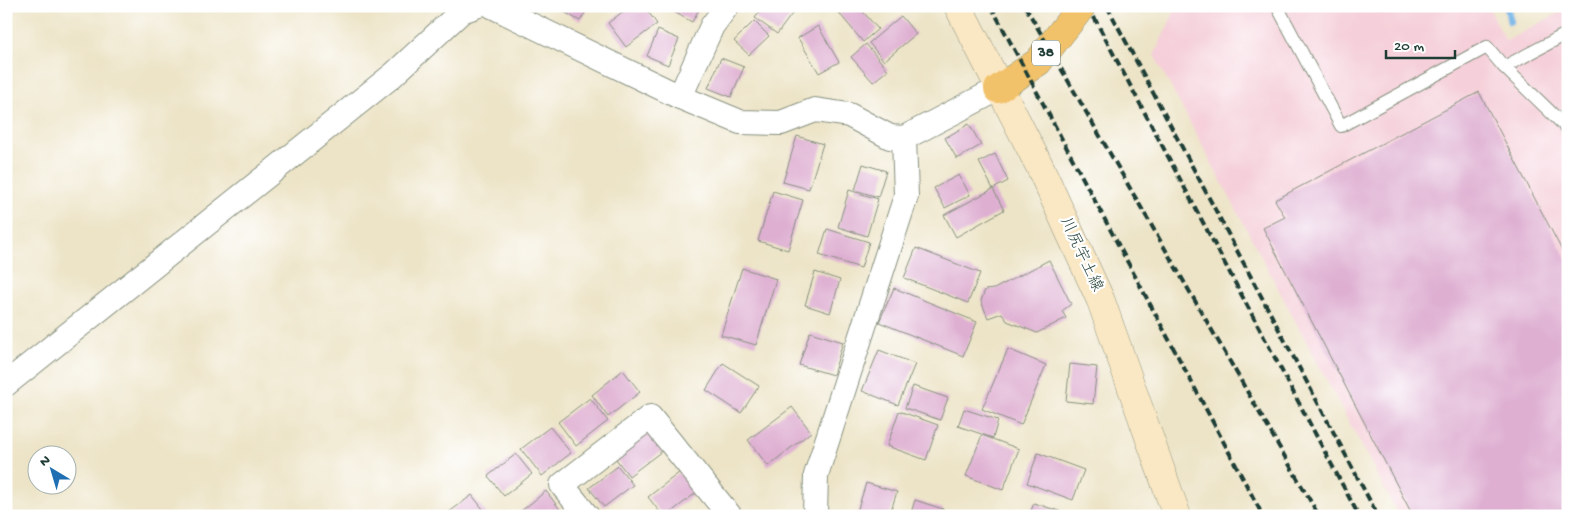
<svg xmlns="http://www.w3.org/2000/svg" width="1574" height="522" font-family="'Gochi Hand','Klee One',sans-serif">
	<rect width="100%" height="100%" fill="#fff"/>
	<filter id="ink" filterUnits="userSpaceOnUse"><feTurbulence type="fractalNoise" baseFrequency=".02" numOctaves="2"/><feDisplacementMap in="SourceGraphic" scale="10" xChannelSelector="R" yChannelSelector="G"/><feConvolveMatrix kernelMatrix="1 2 1 2 8 2 1 2 1" color-interpolation-filters="sRGB"/></filter>
	<filter id="wash" filterUnits="userSpaceOnUse"><feTurbulence type="fractalNoise" baseFrequency=".0096" numOctaves="4" result="noise"/><feDisplacementMap in="SourceGraphic" scale="20" xChannelSelector="R" yChannelSelector="G"/><feGaussianBlur stdDeviation="1.12" result="paint"/><feColorMatrix in="noise" values="0 0 0 0 0 0 0 0 0 0 0 0 0 0 0 0 0 1.4 0 .05"/><feComposite in="paint" operator="in"/></filter>
	<g filter="url(#wash)">
		<rect width="100%" height="100%" fill="#ede4c7"/>
		<polygon fill="#f5cfd9" points="1177,6 1298,6 1301,10 1309,6 1488,6 1506,41 1568,8 1568,516 1399,516 1154,55"/>
		<g fill="none" stroke-linecap="round" stroke-linejoin="round">
			<polyline stroke="#71b3e6" stroke-width="7" points="1507,6 1510,21"/>
		</g>
		<g id="blocks">
			<g fill="#deafd1">
				<polygon points="554,6 589,6 580,21"/>
				<polygon points="630,6 644,6 657,24 626,47 608,23"/>
				<polygon points="668,6 701,6 692,22 667,8"/>
				<polygon points="764,6 798,6 777,34 755,18"/>
				<polygon points="847,6 858,6 878,29 863,42 839,13"/>
				<polygon points="901,16 916,34 884,61 869,43"/>
				<polygon points="754,21 769,36 749,55 734,41"/>
				<polygon points="818,26 839,62 819,73 798,38"/>
				<polygon points="658,30 679,39 668,65 647,56"/>
				<polygon points="866,44 888,70 873,82 851,57"/>
				<polygon points="721,58 744,67 731,97 708,88"/>
				<polygon points="1479,92 1568,262 1568,516 1413,516 1263,228 1285,217 1275,200"/>
				<polygon points="969,124 981,145 957,159 945,138"/>
				<polygon points="797,136 823,144 809,189 783,182"/>
				<polygon points="995,154 1008,181 993,189 1004,210 956,237 944,215 993,189 979,162"/>
				<polygon points="863,164 886,171 878,197 855,190"/>
				<polygon points="959,175 970,195 945,208 934,188"/>
				<polygon points="849,190 878,199 867,236 838,227"/>
				<polygon points="773,191 803,200 788,250 758,241"/>
				<polygon points="827,229 869,242 861,268 819,255"/>
				<polygon points="916,248 980,273 968,303 904,278"/>
				<polygon points="1049,260 1071,304 1062,311 1066,318 1037,333 1007,321 1002,313 988,318 981,301 985,290 994,289"/>
				<polygon points="742,268 776,279 756,345 721,335"/>
				<polygon points="815,272 840,280 830,313 805,305"/>
				<polygon points="894,288 977,322 963,356 879,322"/>
				<polygon points="810,332 843,342 833,375 799,365"/>
				<polygon points="1008,349 1046,365 1021,425 982,409"/>
				<polygon points="879,350 915,364 898,405 862,391"/>
				<polygon points="723,363 759,386 741,413 706,390"/>
				<polygon points="1070,364 1097,367 1093,404 1066,401"/>
				<polygon points="623,370 640,392 608,417 592,395"/>
				<polygon points="913,386 948,398 940,420 905,408"/>
				<polygon points="590,398 608,421 576,446 558,422"/>
				<polygon points="792,407 811,432 768,466 748,440"/>
				<polygon points="964,409 998,420 993,438 958,426"/>
				<polygon points="899,411 938,425 926,460 887,446"/>
				<polygon points="550,427 571,453 542,476 521,449"/>
				<polygon points="648,433 662,451 629,476 616,459"/>
				<polygon points="982,435 1019,449 1003,490 966,476"/>
				<polygon points="1038,453 1084,470 1073,500 1027,483"/>
				<polygon points="516,454 532,474 504,496 488,476"/>
				<polygon points="618,466 633,485 604,507 589,488"/>
				<polygon points="680,472 696,493 666,516 663,516 648,497"/>
				<polygon points="866,483 897,492 889,516 869,516 857,512"/>
				<polygon points="546,491 565,516 515,516"/>
				<polygon points="472,495 486,513 482,516 444,516"/>
				<polygon points="915,500 943,509 941,516 910,516"/>
				<polygon points="1034,503 1071,515 1071,516 1029,516"/>
			</g>
		</g>
	</g>
	<g filter="url(#ink)">
		<use href="#blocks" fill-opacity="0" stroke="#86907e" stroke-width="1"/>
		<g fill="none" stroke-linecap="round" stroke-linejoin="round">
			<defs>
				<g id="lane">
					<polyline points="1277,6 1341,126 1487,47 1504,67 1568,129"/>
					<polyline points="1504,67 1568,33"/>
				</g>
				<g id="street">
					<polyline points="492,6 680,97 740,122 781,123 815,110 849,115 890,137 904,138 998,89"/>
					<polyline points="680,97 712,26 727,6"/>
					<polyline points="6,384 393,75 462,11 476,6"/>
					<polyline points="587,516 562,485 650,417 730,516"/>
					<polyline points="815,516 816,475 906,196 904,138"/>
				</g>
				<polyline id="secondary" points="958,6 1040,167 1101,301 1177,516"/>
				<polyline id="primary" points="998,89 1038,62 1082,6"/>
			</defs>
			<use href="#lane" stroke="#86907e" stroke-width="14"/>
			<use href="#street" stroke="#86907e" stroke-width="26"/>
			<use href="#secondary" stroke="#86907e" stroke-width="29"/>
			<use href="#primary" stroke="#86907e" stroke-width="29"/>
			<use href="#lane" stroke="#fff" stroke-width="12"/>
			<use href="#street" stroke="#fff" stroke-width="24"/>
			<use href="#secondary" stroke="#fae7c3" stroke-width="28"/>
			<use href="#primary" stroke="#f2c26a" stroke-width="28"/>
			<g stroke="#1f3d34" stroke-width="4" stroke-dasharray="8 4" stroke-linecap="butt">
				<polyline points="991,6 1263,516"/>
				<polyline points="1025,6 1319,516"/>
				<polyline points="1088,6 1359,516"/>
				<polyline points="1107,6 1378,516"/>
			</g>
		</g>
	</g>
	<g text-anchor="middle" dominant-baseline="central" stroke-width="4.5" stroke-linejoin="round" paint-order="stroke">
		<rect fill="#fff" stroke="#627771" stroke-width="1" x="1032" y="40.5" width="28" height="25" rx="4"/>
		<g font-size="15" font-weight="bold" fill="#1f3d34">
			<text x="1046" y="53">38</text>
		</g>
		<g font-size="16" fill="#1f3d34" stroke="#fff">
			<text transform="translate(1080 255) rotate(65)">川尻宇土線</text>
		</g>
	</g>
	<rect width="1574" height="522" fill="none" stroke="#fff" stroke-width="25"/>
	<g transform="translate(52 470) rotate(322)"><circle r="24" fill="#ffffff" stroke="#a5b1ae"/>
	<path d="M0-4L9 19L0 12L-9 19Z" fill="#1f6fb2"/>
	<text y="-8" font-size="14" font-weight="bold" text-anchor="middle" fill="#1f3d34">N</text>
	</g>
	<path d="M1386 50v8h69v-8" fill="none" stroke="#1f3d34" stroke-width="2.5"/>
	<text x="1394" y="50" font-size="15" fill="#1f3d34" stroke="#ffffff" stroke-width="4" paint-order="stroke">20 m</text>
</svg>
